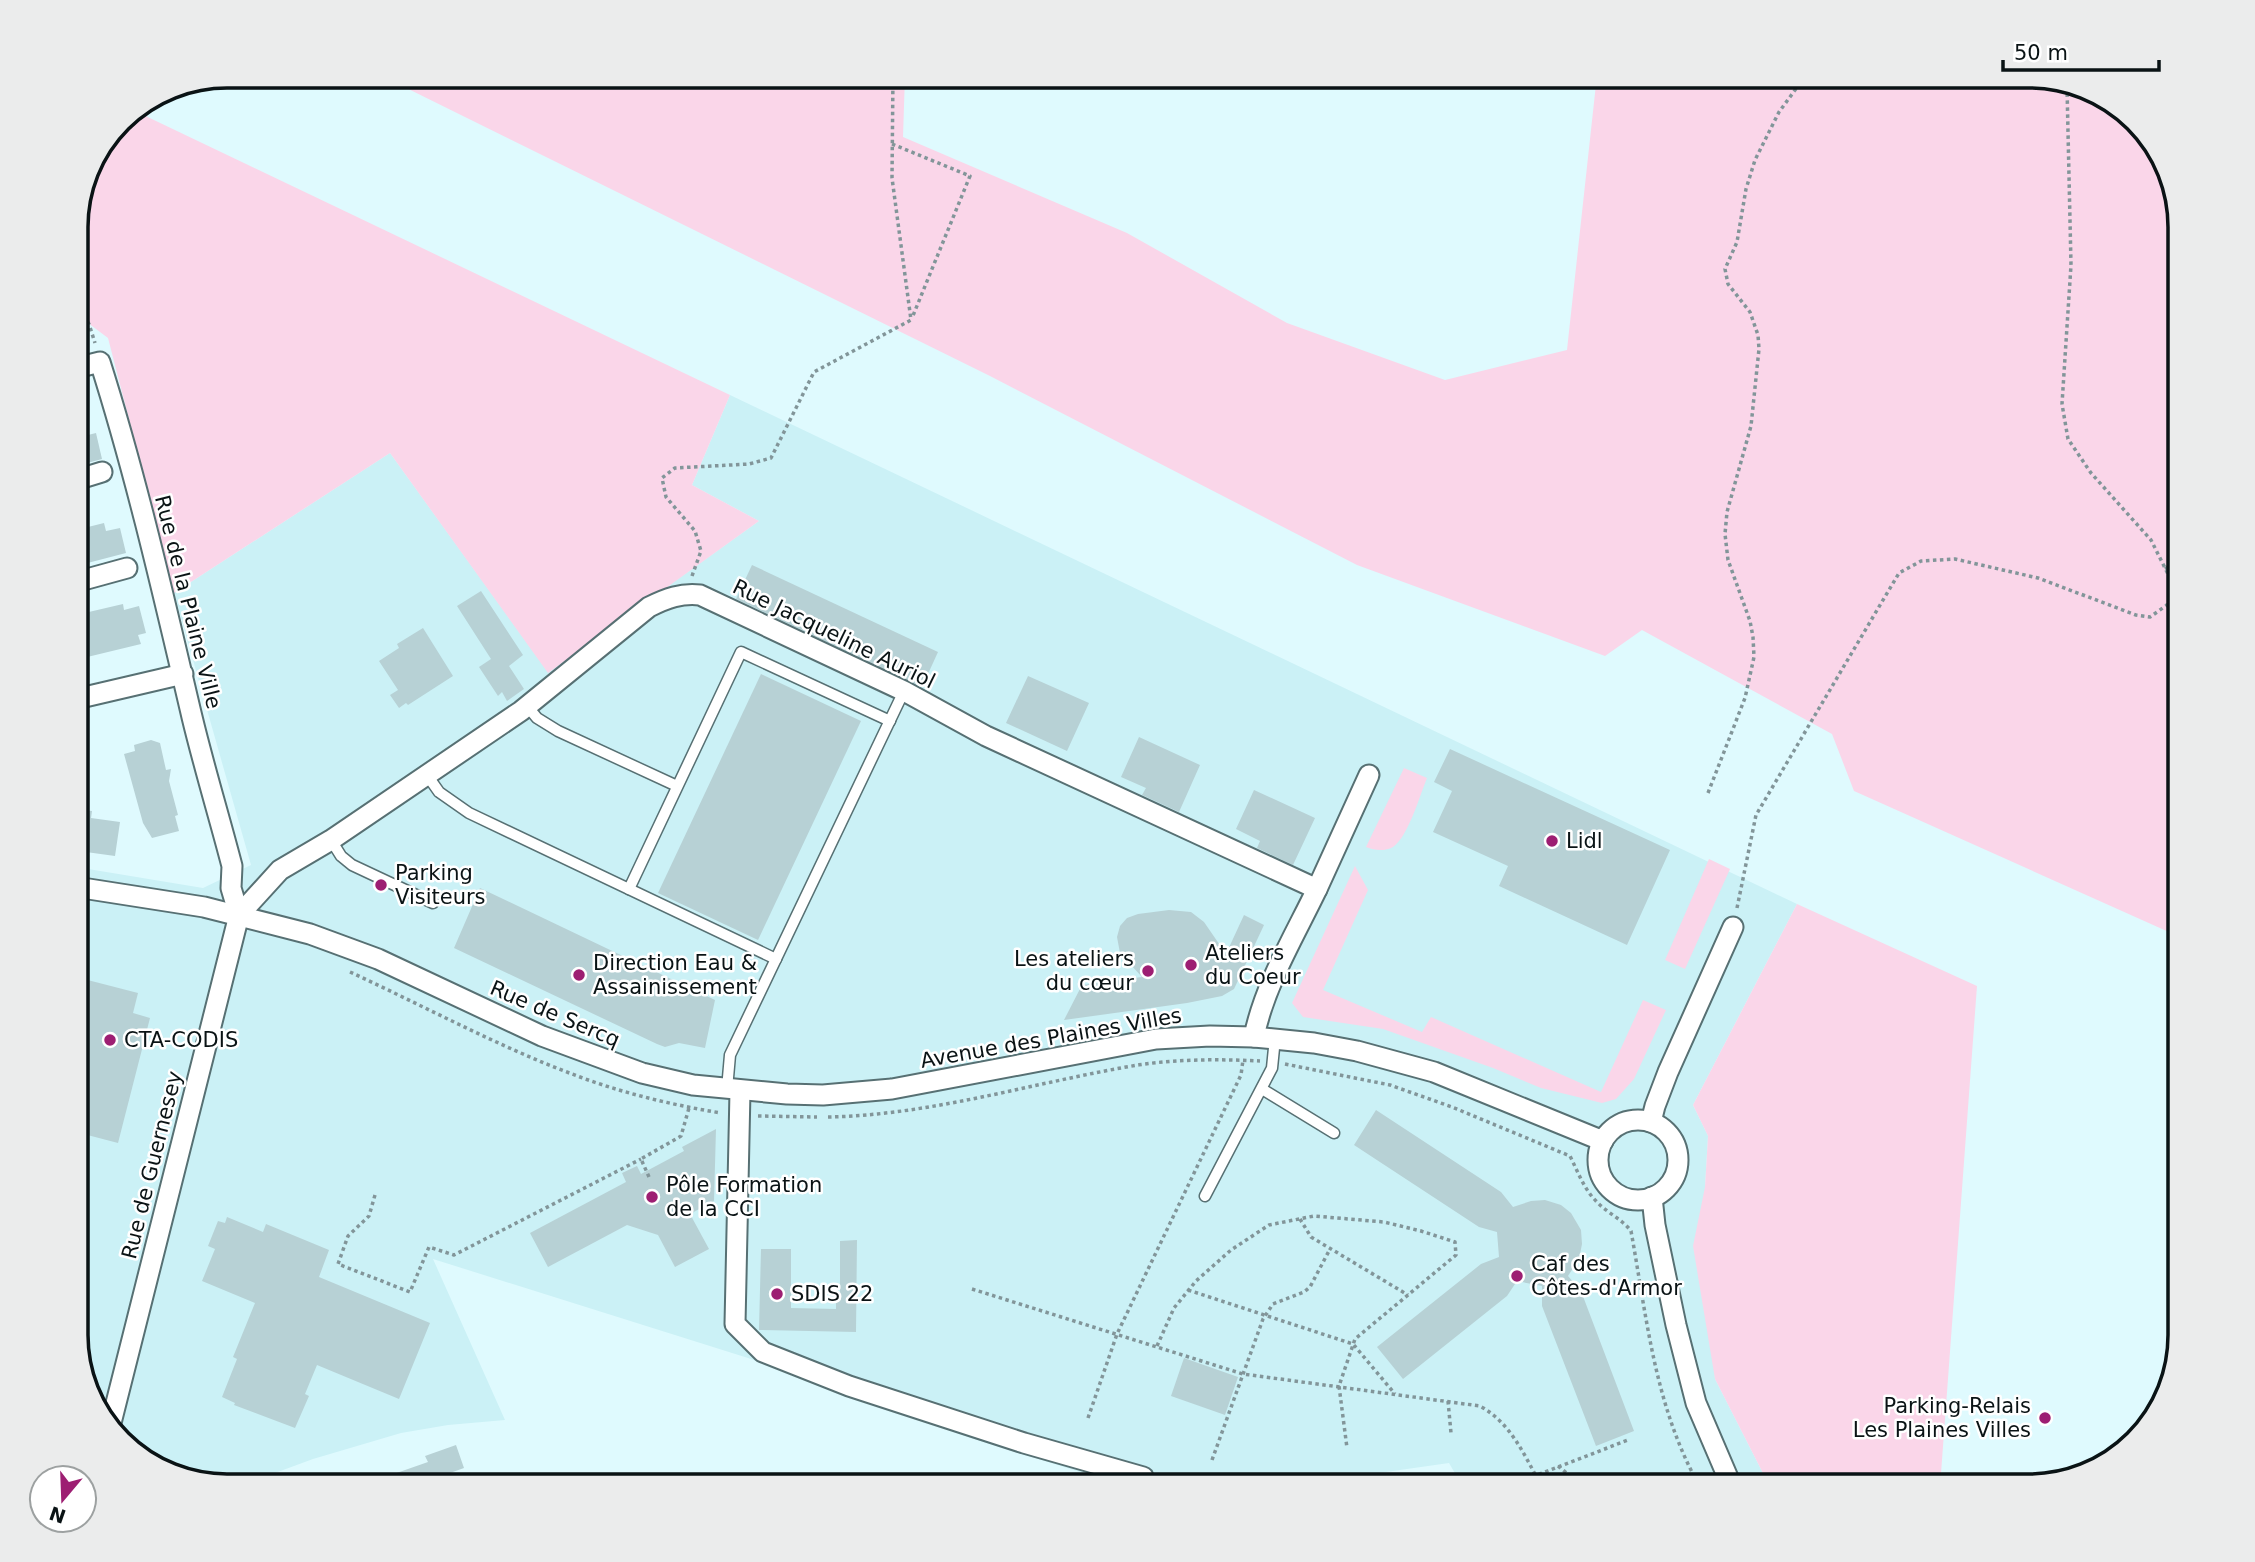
<svg xmlns="http://www.w3.org/2000/svg" width="2255" height="1562" font-family="'DejaVu Sans',sans-serif">
	<rect width="100%" height="100%" fill="#dffafe"/>
	<polygon fill="#cbf1f6" points="730,395 1797,904 1693,1105 1708,1136 1705,1187 1715,1379 1770,1487 1463,1487 1449,1463 1281,1487 1128,1487 971,1438 748,1358 433,1259 505,1420 448,1425 401,1433 313,1459 237,1487 226,1487 142,1461 95,1411 76,1345 76,867 203,888 251,865 174,593 390,453 548,672 759,521 692,485"/>
	<g fill="#fad6e9">
		<polygon points="380,75 905,75 903,137 1127,233 1287,323 1445,380 1567,350 1597,75 2029,75 2113,101 2160,151 2180,226 2180,937 1854,791 1832,734 1642,630 1605,656 1357,565 990,376"/>
		<polygon points="133,110 730,395 692,485 759,521 548,673 390,453 174,593 108,338 76,314 76,217 87,168 120,119"/>
		<path d="M1404,768L1427,778C1420,795 1408,837 1393,847C1384,852 1374,850 1366,847Z"/>
		<polygon points="1709,859 1730,869 1685,969 1665,960"/>
		<polygon points="1355,866 1368,890 1323,990 1422,1032 1431,1017 1601,1092 1643,1000 1666,1010 1634,1079 1616,1099 1602,1103 1541,1088 1493,1068 1383,1029 1303,1017 1292,1003"/>
		<polygon points="1797,904 1977,986 1940,1487 1770,1487 1715,1379 1693,1246 1705,1187 1708,1136 1693,1105"/>
	</g>
	<g fill="#b7d1d5">
		<polygon points="96,433 102,459 76,466 76,438"/>
		<polygon points="104,523 106,531 120,528 126,553 76,566 76,530"/>
		<polygon points="752,565 938,652 922,687 736,599"/>
		<polygon points="481,591 523,655 509,666 524,689 507,701 502,692 498,696 479,667 491,659 457,606"/>
		<polygon points="123,604 124,610 139,606 146,633 138,635 141,644 79,659 76,645 76,615"/>
		<polygon points="423,628 453,676 408,705 406,703 399,708 390,695 398,690 379,661 399,648 397,644"/>
		<polygon points="761,674 861,721 758,940 658,893"/>
		<polygon points="1028,676 1089,703 1067,751 1006,723"/>
		<polygon points="1139,737 1200,765 1179,812 1142,795 1146,788 1121,777"/>
		<polygon points="151,740 160,743 166,770 171,769 169,781 178,815 175,816 179,831 152,838 143,823 124,754 135,751 134,745"/>
		<polygon points="1450,749 1670,850 1627,945 1499,886 1508,866 1433,832 1452,791 1434,782"/>
		<polygon points="1254,790 1315,818 1293,865 1257,848 1260,841 1236,829"/>
		<polygon points="76,809 92,811 91,818 120,822 115,856 86,852 86,858 76,857"/>
		<polygon points="480,888 715,1000 705,1048 679,1043 665,1047 657,1044 454,948"/>
		<polygon points="1169,910 1191,912 1204,922 1226,954 1244,915 1264,925 1234,989 1222,996 1187,1003 1064,1020 1082,985 1142,977 1120,953 1117,937 1120,926 1127,918 1138,914"/>
		<polygon points="76,977 138,993 133,1013 150,1018 118,1143 76,1132"/>
		<polygon points="1376,1110 1501,1192 1513,1207 1531,1201 1545,1200 1561,1205 1571,1213 1581,1230 1582,1244 1579,1259 1568,1276 1581,1291 1634,1431 1596,1446 1542,1306 1542,1286 1517,1281 1507,1296 1403,1379 1377,1347 1481,1264 1499,1257 1497,1232 1479,1227 1354,1145"/>
		<polygon points="716,1129 714,1201 690,1214 709,1249 675,1267 658,1235 627,1225 548,1267 530,1233 626,1182 622,1173 637,1166 641,1174 684,1151 682,1147"/>
		<polygon points="227,1217 263,1232 266,1224 329,1250 319,1277 430,1323 399,1399 317,1365 305,1394 309,1396 295,1428 234,1405 235,1403 222,1397 237,1359 233,1357 255,1303 202,1281 215,1249 208,1246 218,1221 225,1223"/>
		<polygon points="857,1240 856,1332 759,1330 761,1249 791,1249 791,1308 836,1309 836,1292 840,1292 840,1241"/>
		<polygon points="1184,1358 1238,1377 1225,1415 1171,1396"/>
		<polygon points="456,1445 464,1468 411,1487 365,1487 365,1484 428,1462 425,1456"/>
	</g>
	<g fill="none" stroke-linecap="round" stroke-linejoin="round">
		<defs>
			<g id="service">
				<polyline points="527,706 537,718 558,731 677,786"/>
				<polyline points="427,775 439,792 469,813 776,959"/>
				<polyline points="331,840 341,856 352,865 433,903"/>
				<polyline points="629,889 741,652 890,721"/>
				<polyline points="727,1089 730,1055 904,691"/>
				<polyline points="1262,1089 1334,1133"/>
				<polyline points="1205,1196 1272,1068 1275,1038"/>
			</g>
			<g id="minor">
				<path d="M76,368L100,362C137,479 164,598 192,717C204,767 219,816 232,866L231,888L239,915"/>
				<polyline points="76,480 102,472"/>
				<polyline points="76,582 127,568"/>
				<polyline points="76,699 183,674"/>
				<polyline points="76,887 204,907 310,934 378,959 542,1036 642,1073 693,1085 787,1094 823,1095 892,1089 1156,1039 1210,1036 1254,1037 1314,1043 1357,1051 1434,1072 1603,1141"/>
				<polyline points="1317,889 1369,775"/>
				<polyline points="740,1091 735,1324 763,1352 849,1386 1024,1443 1143,1477 1144,1487"/>
				<circle cx="1638" cy="1160" r="40"/>
				<polyline points="1651,1122 1655,1106 1668,1072 1733,927"/>
				<polyline points="1652,1197 1655,1225 1676,1325 1696,1403 1732,1487"/>
				<path d="M110,1427L239,915L280,870L331,840L521,711L649,607C667,598 681,593 700,595L904,691L986,736L1317,889C1295,935 1264,986 1254,1037"/>
			</g>
		</defs>
		<use href="#service" stroke="#577073" stroke-width="13"/>
		<use href="#minor" stroke="#577073" stroke-width="23"/>
		<g stroke="#829599" stroke-width="3.5" stroke-dasharray="3.5 3.5" stroke-linecap="butt">
			<polyline points="892,144 970,176 912,318"/>
			<polyline points="76,304 89,324 95,343"/>
			<polyline points="2165,569 2180,559"/>
			<polyline points="692,576 701,551 695,531 666,497 662,478 675,468 749,464 771,458 814,372 911,320 892,178 893,75"/>
			<polyline points="1708,793 1745,698 1754,657 1753,637 1750,621 1728,560 1725,534 1727,512 1751,426 1759,349 1758,335 1750,312 1728,284 1725,269 1737,242 1746,189 1755,160 1779,112 1806,75"/>
			<polyline points="1737,908 1756,815 1899,573 1921,561 1955,559 2038,578 2136,615 2150,617 2167,605 2171,594 2169,576 2151,540 2091,473 2068,439 2062,404 2071,265 2067,87"/>
			<path d="M350,972C426,1007 501,1048 580,1077C626,1094 673,1105 721,1113"/>
			<path d="M1285,1064L1390,1085L1452,1107L1570,1156C1578,1172 1584,1189 1596,1201C1607,1213 1622,1219 1631,1231C1647,1319 1655,1408 1700,1487"/>
			<polyline points="758,1116 817,1117"/>
			<path d="M828,1117C933,1115 1035,1082 1138,1065C1178,1059 1219,1059 1260,1061"/>
			<polyline points="649,1177 641,1159 681,1136 689,1108"/>
			<polyline points="375,1195 369,1216 348,1236 338,1264 410,1292 429,1247 454,1255 641,1159"/>
			<polyline points="1300,1219 1311,1237 1408,1295"/>
			<path d="M972,1289L1243,1374L1480,1406C1512,1424 1524,1455 1542,1487"/>
			<polyline points="1188,1290 1353,1344 1395,1394"/>
			<polyline points="1157,1346 1174,1308 1196,1281 1231,1250 1269,1225 1314,1216 1384,1222 1421,1231 1455,1242 1456,1255 1355,1339 1339,1386 1347,1448"/>
			<polyline points="1448,1401 1451,1433"/>
			<polyline points="1088,1418 1117,1334 1241,1075 1243,1060"/>
			<polyline points="1212,1460 1263,1319 1273,1304 1304,1292 1310,1287 1330,1249"/>
			<polyline points="1558,1466 1581,1485"/>
			<polyline points="1581,1486 1627,1478 1632,1487"/>
			<polyline points="1506,1487 1628,1440"/>
		</g>
		<use href="#service" stroke="#fff" stroke-width="10"/>
		<use href="#minor" stroke="#fff" stroke-width="19"/>
	</g>
	<g fill="#9d1e72" stroke="#fff" stroke-width="2.5">
		<circle cx="1552" cy="841" r="7"/>
		<circle cx="381" cy="885" r="7"/>
		<circle cx="1191" cy="965" r="7"/>
		<circle cx="1148" cy="971" r="7"/>
		<circle cx="579" cy="975" r="7"/>
		<circle cx="110" cy="1040" r="7"/>
		<circle cx="652" cy="1197" r="7"/>
		<circle cx="1517" cy="1276" r="7"/>
		<circle cx="777" cy="1294" r="7"/>
		<circle cx="2045" cy="1418" r="7"/>
	</g>
	<g text-anchor="middle" dominant-baseline="central" stroke-width="5" stroke-linejoin="round" paint-order="stroke">
		<g font-size="21" fill="#0a1315" stroke="#fff">
			<text transform="translate(188 602) rotate(76)">Rue de la Plaine Ville</text>
			<text transform="translate(834 634) rotate(26)">Rue Jacqueline Auriol</text>
			<text transform="translate(555 1014) rotate(23)">Rue de Sercq</text>
			<text transform="translate(1051 1038) rotate(-10)">Avenue des Plaines Villes</text>
			<text transform="translate(152 1165) rotate(-76)">Rue de Guernesey</text>
		</g>
		<g font-size="21" fill="#0a1315" stroke="#fff" text-anchor="start">
			<text x="1566" y="841">Lidl</text>
			<text x="395" y="873">Parking<tspan x="395" dy="24">Visiteurs</tspan></text>
			<text x="1205" y="953">Ateliers<tspan x="1205" dy="24">du Coeur</tspan></text>
			<text x="1134" y="959" text-anchor="end">Les ateliers<tspan x="1134" dy="24">du cœur</tspan></text>
			<text x="593" y="963">Direction Eau &amp;<tspan x="593" dy="24">Assainissement</tspan></text>
			<text x="124" y="1040">CTA-CODIS</text>
			<text x="666" y="1185">Pôle Formation<tspan x="666" dy="24">de la CCI</tspan></text>
			<text x="1531" y="1264">Caf des<tspan x="1531" dy="24">Côtes-d'Armor</tspan></text>
			<text x="791" y="1294">SDIS 22</text>
			<text x="2031" y="1406" text-anchor="end">Parking-Relais<tspan x="2031" dy="24">Les Plaines Villes</tspan></text>
		</g>
	</g>
	<path d="M0 0H2255V1562H0ZM227 88H2029A139 139 0 0 1 2168 227V1335A139 139 0 0 1 2029 1474H227A139 139 0 0 1 88 1335V227A139 139 0 0 1 227 88Z" fill="#ebecec" fill-rule="evenodd"/>
	<path fill="none" stroke="#0a1315" stroke-width="3.5" d="M227 88H2029A139 139 0 0 1 2168 227V1335A139 139 0 0 1 2029 1474H227A139 139 0 0 1 88 1335V227A139 139 0 0 1 227 88Z"/>
	<g transform="translate(63 1499) rotate(199)"><circle r="33" fill="#ffffff" stroke="#9da1a1" stroke-width="2"/>
	<path d="M0-5L12 26L0 18L-12 26Z" fill="#9d1e72"/>
	<text y="-10" font-size="19" font-weight="bold" text-anchor="middle" fill="#0a1315">N</text>
	</g>
	<path d="M2003 60v10h156v-10" fill="none" stroke="#0a1315" stroke-width="3.5"/>
	<text x="2014" y="60" font-size="21" fill="#0a1315" stroke="#ffffff" stroke-width="5" paint-order="stroke">50 m</text>
</svg>
